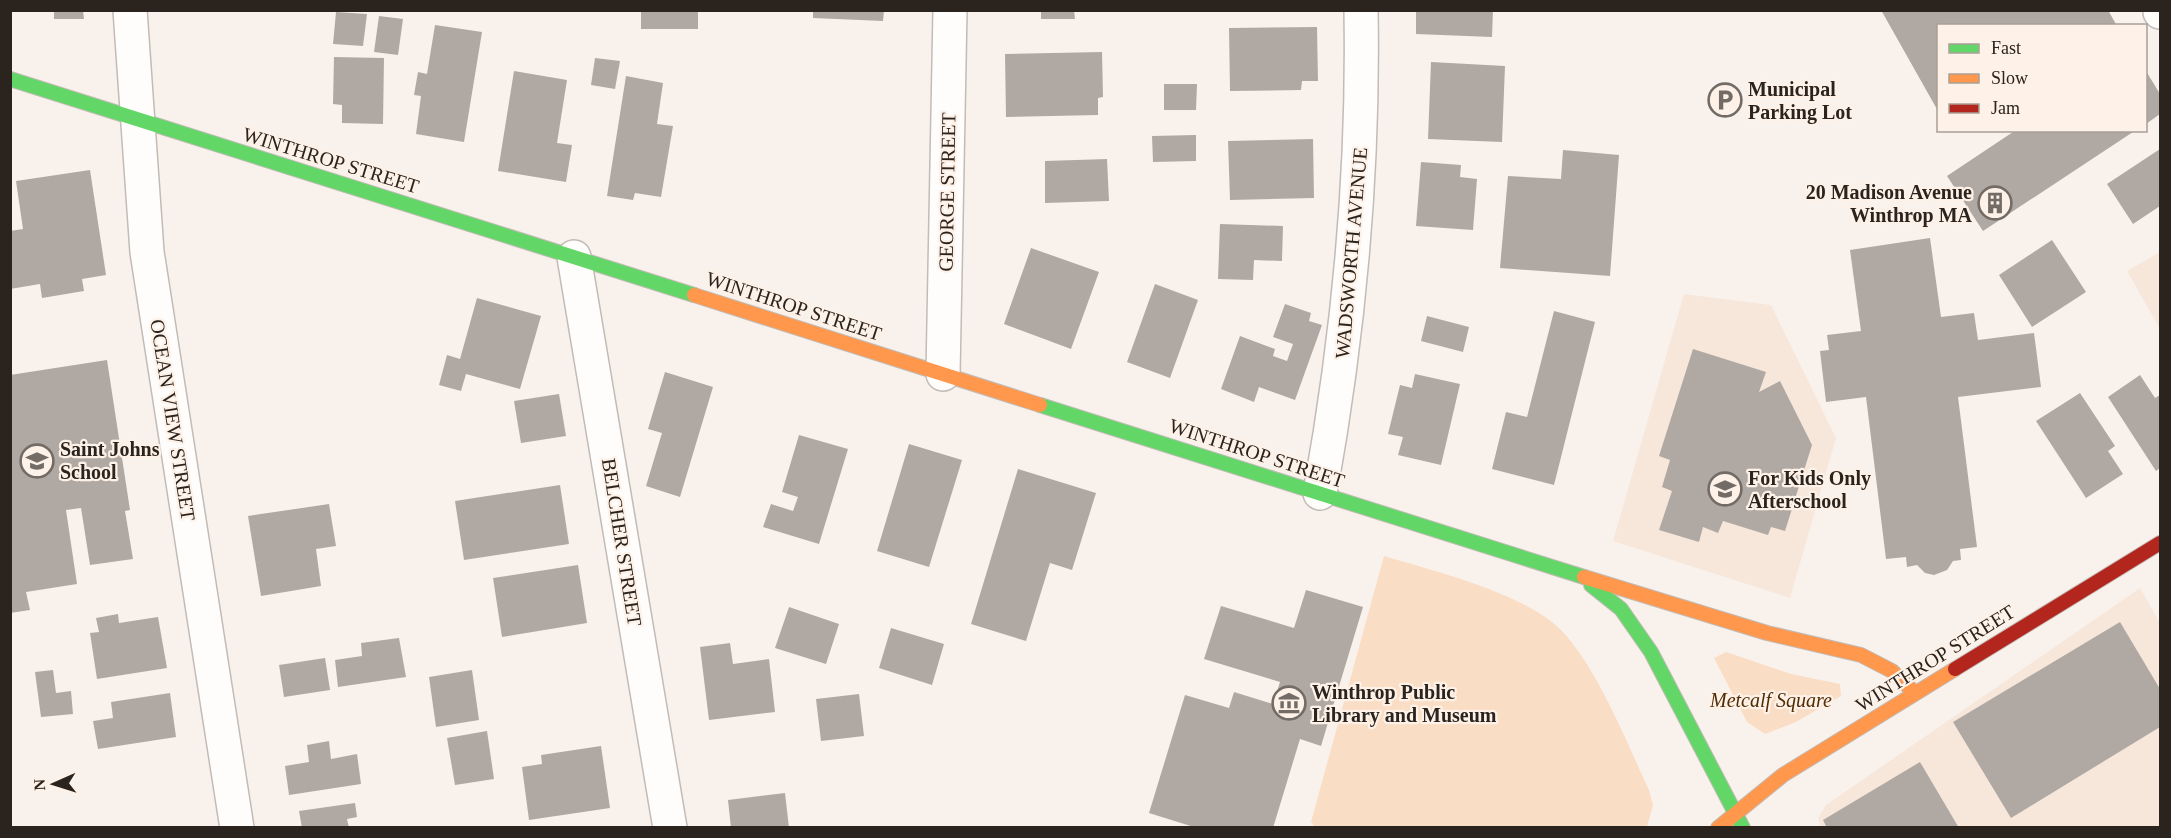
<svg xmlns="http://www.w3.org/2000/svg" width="2171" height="838" font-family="'Times New Roman',serif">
	<rect width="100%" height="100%" fill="#f9f2ec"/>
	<g fill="#f7e7db">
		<polygon points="2160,252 2160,329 2127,271"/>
		<polygon points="1684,294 1771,305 1836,438 1790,598 1613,541"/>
		<polygon points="2140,588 2160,623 2160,827 1821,828 1818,818 1826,805"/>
	</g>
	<g fill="#faddc5">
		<path d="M1384,556C1434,571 1524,593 1561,630C1597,667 1627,743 1649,790L1653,805L1647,827H1315L1311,822Z"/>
		<polygon points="1726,652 1791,674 1840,684 1841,696 1796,722 1765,734 1747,722 1714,658"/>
	</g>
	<g fill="#b0a9a3">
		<polygon points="54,10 83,10 84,19 54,19"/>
		<rect x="641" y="10" width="57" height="19"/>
		<polygon points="813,10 884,10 883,21 813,18"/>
		<polygon points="1041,10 1074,10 1075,19 1041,19"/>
		<polygon points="1416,10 1493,10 1492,37 1416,34"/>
		<polygon points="1881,10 2108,10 2117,26 1938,26 1938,111"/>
		<polygon points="336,12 367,14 363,46 333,44"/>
		<polygon points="379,16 403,19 398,55 374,52"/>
		<polygon points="435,25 482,32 464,142 416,134 421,96 414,95 418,72 427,74"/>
		<polygon points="1317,27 1318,81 1302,81 1301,90 1230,91 1229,28"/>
		<polygon points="1102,52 1103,97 1098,98 1098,115 1006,117 1005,54"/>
		<polygon points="334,57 384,58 383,124 342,123 342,105 333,104"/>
		<polygon points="595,58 620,61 615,89 591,85"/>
		<polygon points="1431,62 1505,66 1502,142 1428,139"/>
		<polygon points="514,71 567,80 557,143 572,145 566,182 498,171"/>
		<polygon points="2146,71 2160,94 2160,114 2146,124"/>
		<polygon points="626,76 663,83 657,124 673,126 661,197 635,193 633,200 607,196"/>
		<polygon points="1164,84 1197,84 1196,110 1164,110"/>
		<polygon points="2016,130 2136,130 1983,231 1947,176"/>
		<polygon points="1196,135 1196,161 1153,162 1152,136"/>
		<polygon points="1313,139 1314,198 1230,200 1228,141"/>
		<polygon points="2160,149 2160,206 2133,224 2107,184"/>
		<polygon points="1563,150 1619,155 1610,276 1500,268 1508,176 1561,179"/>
		<polygon points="1107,159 1109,201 1045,203 1045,161"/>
		<polygon points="1421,162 1461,165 1460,177 1477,179 1473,230 1416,226"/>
		<polygon points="90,170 106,275 82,279 84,291 42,298 40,284 10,289 10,231 23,229 16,181"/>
		<polygon points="1220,224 1283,226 1282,261 1254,260 1253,280 1218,279"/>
		<polygon points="1930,238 1941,317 1974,313 1978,340 2034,333 2041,387 1958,397 1977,547 1960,549 1961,560 1953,561 1947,570 1934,575 1925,573 1917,565 1907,567 1906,557 1886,559 1866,397 1826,402 1820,351 1829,350 1827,335 1861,331 1850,250"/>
		<polygon points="2052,240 2086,292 2032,327 1999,275"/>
		<polygon points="1031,248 1099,272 1071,349 1004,324"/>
		<polygon points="1155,284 1198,300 1170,378 1127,362"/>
		<polygon points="477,298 541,316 520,389 466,374 461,391 439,385 447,355 460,359"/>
		<polygon points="1285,304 1311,313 1309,321 1322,325 1295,400 1259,387 1254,402 1221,389 1240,336 1275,349 1273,356 1287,361 1293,344 1273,337"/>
		<polygon points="1554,311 1595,322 1554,485 1492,469 1506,412 1527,417"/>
		<polygon points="1427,316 1469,327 1463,352 1421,341"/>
		<polygon points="1693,349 1766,372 1759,392 1780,381 1812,445 1785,531 1771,527 1768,535 1723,521 1718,533 1703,527 1699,542 1659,530 1672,491 1662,487 1670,460 1659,456"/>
		<polygon points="107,360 130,510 125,511 133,559 90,565 81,508 66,510 77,584 26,592 30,610 10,613 10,375"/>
		<polygon points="665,372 713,387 680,497 646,486 662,433 648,429"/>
		<polygon points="1415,374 1460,384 1441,465 1398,455 1403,437 1388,434 1400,385 1412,388"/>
		<polygon points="2140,375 2155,398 2160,395 2160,468 2156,471 2108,397"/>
		<polygon points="2080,393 2115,446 2108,451 2123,474 2086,498 2036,421"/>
		<polygon points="559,394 566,436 521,443 514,401"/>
		<polygon points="799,435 848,449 819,544 763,527 771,504 793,511 798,497 782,492"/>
		<polygon points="909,444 962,460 929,567 877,551"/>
		<polygon points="1018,469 1096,493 1072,570 1050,563 1026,641 971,624"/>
		<polygon points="560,485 569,544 464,560 455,501"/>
		<polygon points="329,504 336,546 316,549 321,586 261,596 248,516"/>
		<polygon points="578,565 587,623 502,637 493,578"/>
		<polygon points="1306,590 1363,607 1321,746 1300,739 1273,828 1197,828 1149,813 1185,695 1229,708 1234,692 1273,704 1280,682 1204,659 1221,606 1294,628"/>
		<polygon points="789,607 839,624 826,664 775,648"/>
		<polygon points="118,614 119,623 158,617 167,668 97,679 90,633 99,632 96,618"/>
		<polygon points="2120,622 2160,689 2160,727 2011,818 1953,722"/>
		<polygon points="891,628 944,644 932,685 879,668"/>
		<polygon points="399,638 406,677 338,687 335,660 362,656 361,643"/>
		<polygon points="730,643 733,664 769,659 775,712 709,720 700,647"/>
		<polygon points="325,658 330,690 284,697 279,665"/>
		<polygon points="53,670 56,693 71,691 73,714 41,717 35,672"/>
		<polygon points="472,670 479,720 436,727 429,677"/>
		<polygon points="170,693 176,737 98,749 93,721 113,718 111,702"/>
		<polygon points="859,694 864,736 821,741 816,699"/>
		<polygon points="487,731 494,779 455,785 447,738"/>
		<polygon points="329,741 331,759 357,754 361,784 289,795 285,766 309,762 307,745"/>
		<polygon points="601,746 610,808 529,820 522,767 542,764 541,755"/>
		<polygon points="1920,762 1959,828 1827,828 1823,820"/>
		<polygon points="785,793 789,828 731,828 728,800"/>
		<polygon points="355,803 357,817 347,819 349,828 302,828 299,811"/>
	</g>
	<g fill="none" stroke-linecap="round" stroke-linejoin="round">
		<defs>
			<g id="street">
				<polyline points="130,10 147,252 237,828"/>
				<polyline points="2160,10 2160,12"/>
				<polyline points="574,257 670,828"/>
				<polyline points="943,374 950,10"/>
				<path d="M1320,493C1349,333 1364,173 1361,10"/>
			</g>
			<g id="fast">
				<polyline points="10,79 694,295"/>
				<polyline points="1040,405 1584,577"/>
				<polyline points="1591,585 1621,609 1651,652 1743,828"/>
			</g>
			<g id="slow">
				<polyline points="694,295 1040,405"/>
				<polyline points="1584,577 1767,633 1861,655 1892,671 1915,693"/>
				<polyline points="1718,828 1783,775 1955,669"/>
			</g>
			<polyline id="jam" points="1955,669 2160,543"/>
		</defs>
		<use href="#street" stroke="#c2bbb6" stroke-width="36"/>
		<use href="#fast" stroke="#c2bbb6" stroke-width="16"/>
		<use href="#slow" stroke="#c2bbb6" stroke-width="16"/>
		<use href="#jam" stroke="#c2bbb6" stroke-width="16"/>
		<use href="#street" stroke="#fefdfc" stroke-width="33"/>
		<use href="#fast" stroke="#63d668" stroke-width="14"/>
		<use href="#slow" stroke="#ff974d" stroke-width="14"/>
		<use href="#jam" stroke="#b3261e" stroke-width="14"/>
	</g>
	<defs>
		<symbol id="parking-ring" viewBox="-11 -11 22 22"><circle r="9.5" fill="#fef1e7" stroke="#736c66" stroke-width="1.5"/><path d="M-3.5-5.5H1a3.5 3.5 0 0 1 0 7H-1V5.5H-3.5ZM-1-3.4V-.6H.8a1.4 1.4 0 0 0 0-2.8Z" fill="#736c66"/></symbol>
		<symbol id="building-ring" viewBox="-11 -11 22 22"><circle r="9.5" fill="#fef1e7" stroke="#736c66" stroke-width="1.5"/><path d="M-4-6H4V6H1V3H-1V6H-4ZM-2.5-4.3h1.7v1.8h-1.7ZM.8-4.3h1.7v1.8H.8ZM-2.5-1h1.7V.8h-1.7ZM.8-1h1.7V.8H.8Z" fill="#736c66"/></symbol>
		<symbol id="school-ring" viewBox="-11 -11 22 22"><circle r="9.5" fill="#fef1e7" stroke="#736c66" stroke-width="1.5"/><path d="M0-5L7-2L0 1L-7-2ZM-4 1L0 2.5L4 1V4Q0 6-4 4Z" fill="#736c66"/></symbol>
		<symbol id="museum-ring" viewBox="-11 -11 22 22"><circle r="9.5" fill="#fef1e7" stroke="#736c66" stroke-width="1.5"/><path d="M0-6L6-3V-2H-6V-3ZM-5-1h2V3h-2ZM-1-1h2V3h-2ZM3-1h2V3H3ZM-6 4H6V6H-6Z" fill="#736c66"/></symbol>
	</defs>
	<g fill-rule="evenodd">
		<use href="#parking-ring" x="1706" y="81" width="38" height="38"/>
		<use href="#building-ring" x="1976" y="184" width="38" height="38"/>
		<use href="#school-ring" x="18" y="442" width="38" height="38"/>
		<use href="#school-ring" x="1706" y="470" width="38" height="38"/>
		<use href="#museum-ring" x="1270" y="684" width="38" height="38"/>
	</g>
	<g text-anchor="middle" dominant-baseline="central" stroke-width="4.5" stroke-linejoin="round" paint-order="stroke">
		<g font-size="20" font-weight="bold" fill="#2b241e" stroke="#fef1e7" text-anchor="start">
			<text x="1748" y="89">Municipal<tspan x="1748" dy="23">Parking Lot</tspan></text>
			<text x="1972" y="192" text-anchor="end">20 Madison Avenue<tspan x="1972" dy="23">Winthrop MA</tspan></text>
			<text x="60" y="449">Saint Johns<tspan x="60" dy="23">School</tspan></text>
			<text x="1748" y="478">For Kids Only<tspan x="1748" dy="23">Afterschool</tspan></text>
			<text x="1312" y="692">Winthrop Public<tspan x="1312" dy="23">Library and Museum</tspan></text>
		</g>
		<g font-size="20" fill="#2b241e" stroke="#fef1e7">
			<text transform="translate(331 160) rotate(17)">WINTHROP STREET</text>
			<text transform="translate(947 192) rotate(-89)">GEORGE STREET</text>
			<text transform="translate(1351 253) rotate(-85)">WADSWORTH AVENUE</text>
			<text transform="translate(794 306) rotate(18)">WINTHROP STREET</text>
			<text transform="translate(173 420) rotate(81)">OCEAN VIEW STREET</text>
			<text transform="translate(1257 453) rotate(18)">WINTHROP STREET</text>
			<text transform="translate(622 542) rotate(81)">BELCHER STREET</text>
			<text transform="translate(1935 658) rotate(-32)">WINTHROP STREET</text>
		</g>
		<g font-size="20" font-style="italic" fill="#512c05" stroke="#fef1e7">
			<text x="1771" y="700">Metcalf Square</text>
		</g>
	</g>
	<rect width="2171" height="838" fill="none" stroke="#2b241e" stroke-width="24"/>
	<rect x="1937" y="24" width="210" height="108" fill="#fef1e7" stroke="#aa9f97" stroke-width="1.5"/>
	<rect x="1949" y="44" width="30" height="9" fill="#63d668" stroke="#aa9f97" stroke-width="1.5"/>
	<text x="1991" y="54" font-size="18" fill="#2b241e">Fast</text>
	<rect x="1949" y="74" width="30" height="9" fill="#ff974d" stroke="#aa9f97" stroke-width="1.5"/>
	<text x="1991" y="84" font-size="18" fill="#2b241e">Slow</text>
	<rect x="1949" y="104" width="30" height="9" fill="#b3261e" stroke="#aa9f97" stroke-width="1.5"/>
	<text x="1991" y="114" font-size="18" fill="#2b241e">Jam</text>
	<g transform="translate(54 784) rotate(267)" stroke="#fef1e7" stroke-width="4.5" paint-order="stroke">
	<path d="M0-4.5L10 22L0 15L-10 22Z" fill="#2b241e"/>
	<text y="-9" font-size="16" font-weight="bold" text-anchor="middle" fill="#2b241e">N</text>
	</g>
</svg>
